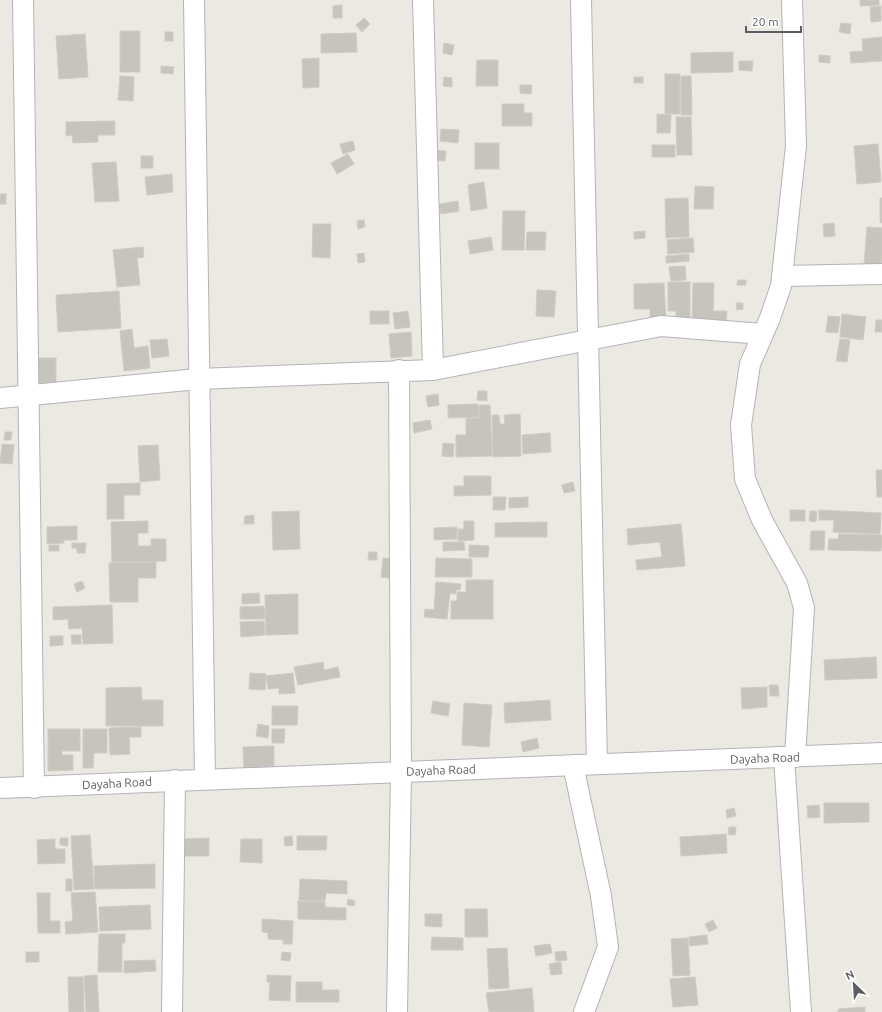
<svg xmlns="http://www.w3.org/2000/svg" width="882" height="1012" font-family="Ubuntu,sans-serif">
	<rect width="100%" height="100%" fill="#ece9e2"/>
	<g fill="#c7c4be" stroke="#d0cbc1">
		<polygon points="860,0 879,0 879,5 860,6"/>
		<polygon points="342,5 342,18 333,18 333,6"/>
		<polygon points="881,6 881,21 871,22 870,7"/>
		<polygon points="364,18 370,24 362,32 356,25"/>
		<polygon points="841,23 851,24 850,34 839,32"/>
		<rect x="120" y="31" width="20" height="41"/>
		<rect x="165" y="32" width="8" height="9"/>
		<polygon points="356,33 357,52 321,53 321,34"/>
		<polygon points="85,34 88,77 59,79 56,36"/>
		<polygon points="882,37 882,61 851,63 850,52 863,51 862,39"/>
		<polygon points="444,43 454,45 452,55 443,53"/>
		<polygon points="733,52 733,72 691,73 691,53"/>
		<polygon points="819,55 830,56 830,63 819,62"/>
		<polygon points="319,58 319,87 303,88 302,59"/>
		<polygon points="477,60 498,60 498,86 476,86"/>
		<polygon points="739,61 753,61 752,71 739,70"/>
		<polygon points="161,66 174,67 173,74 161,73"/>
		<rect x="665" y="74" width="15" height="40"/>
		<polygon points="120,76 134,77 133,101 118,100"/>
		<polygon points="681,76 691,76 692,115 681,115"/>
		<polygon points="444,77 452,78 452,87 443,86"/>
		<rect x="634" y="77" width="9" height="6"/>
		<polygon points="520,85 532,85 531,94 520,93"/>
		<polygon points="502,104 524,104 524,113 532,113 532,126 502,126"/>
		<polygon points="657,114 671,115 670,133 657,133"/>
		<polygon points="676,117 691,117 692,155 677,155"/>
		<polygon points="115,121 115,135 98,135 98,142 73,143 72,135 66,136 66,122"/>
		<polygon points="441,129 459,130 458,143 440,141"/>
		<polygon points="353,141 355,150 343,154 340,144"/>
		<rect x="475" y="143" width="24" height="26"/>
		<polygon points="878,144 881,182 857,184 854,146"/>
		<rect x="652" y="145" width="23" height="12"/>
		<polygon points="432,150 446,151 445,161 431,160"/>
		<polygon points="348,154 354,164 337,174 331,163"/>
		<rect x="141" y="156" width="12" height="12"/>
		<polygon points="116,162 119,201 95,202 92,163"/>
		<polygon points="172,174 173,192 147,195 145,177"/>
		<polygon points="484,182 487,208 471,211 468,185"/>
		<polygon points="695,186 714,187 713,209 694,209"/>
		<rect x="0" y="194" width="6" height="10"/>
		<polygon points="688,198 689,237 666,238 665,199"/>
		<polygon points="880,198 882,198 882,223 880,222"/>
		<polygon points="458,201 459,211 441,214 439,204"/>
		<polygon points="503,211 525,211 524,250 502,250"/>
		<polygon points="364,220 365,227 358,229 357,221"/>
		<polygon points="834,223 835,236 824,237 823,224"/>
		<polygon points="313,224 331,224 330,258 312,257"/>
		<polygon points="867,227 882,228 882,266 864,265"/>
		<polygon points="645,231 645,238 634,239 634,232"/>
		<polygon points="527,232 546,232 545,250 526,250"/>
		<polygon points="491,237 493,250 470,254 468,241"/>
		<polygon points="693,238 694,252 668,254 667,240"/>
		<polygon points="143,247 144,257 137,258 140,285 117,287 113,250"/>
		<polygon points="364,253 365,262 358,263 357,254"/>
		<polygon points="689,254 689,261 666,263 666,256"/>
		<polygon points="685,266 686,280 671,281 669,267"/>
		<polygon points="738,280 746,280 746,285 737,285"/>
		<polygon points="668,282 690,282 690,321 676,322 676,311 668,311"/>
		<polygon points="664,283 666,321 650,321 650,309 634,309 634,284"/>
		<polygon points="693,283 714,283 713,311 727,311 726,322 692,321"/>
		<polygon points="537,290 556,291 554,317 536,316"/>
		<polygon points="119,291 121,328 58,332 56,295"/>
		<polygon points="736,303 743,303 743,309 737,310"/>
		<rect x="370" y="311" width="19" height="13"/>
		<polygon points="408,311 410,327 395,329 393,313"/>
		<polygon points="842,314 866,317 863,340 840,337"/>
		<polygon points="828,316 840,317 838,333 826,332"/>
		<polygon points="876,320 882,320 882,332 875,332"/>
		<polygon points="132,329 134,348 148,346 150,368 124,371 120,331"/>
		<polygon points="411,332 412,356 391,358 389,334"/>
		<polygon points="167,339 169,356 152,358 150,340"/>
		<polygon points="840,339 850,340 847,362 836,361"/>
		<rect x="33" y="358" width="23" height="25"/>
		<polygon points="478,391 487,391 487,401 477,400"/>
		<polygon points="438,394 439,405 428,407 426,396"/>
		<polygon points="478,404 479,417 448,418 448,405"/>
		<polygon points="479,405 490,405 492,456 456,457 456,435 466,435 466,418 479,418"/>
		<polygon points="520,414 521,456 493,457 492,415 499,415 500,424 505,424 504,415"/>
		<polygon points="430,420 432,429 414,433 413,423"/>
		<polygon points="5,432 12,432 11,440 4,440"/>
		<polygon points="550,433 551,452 523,454 522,435"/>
		<polygon points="443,443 454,444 453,457 442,456"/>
		<polygon points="2,444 14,445 12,464 0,463"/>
		<polygon points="158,445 160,480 140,482 138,446"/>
		<polygon points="876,470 882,470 882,497 877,497"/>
		<polygon points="464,476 491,476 491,495 454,496 454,486 464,486"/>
		<polygon points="573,482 575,491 564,493 562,485"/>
		<polygon points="140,483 140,495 124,495 124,519 107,519 107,484"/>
		<polygon points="493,497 506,497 505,510 493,510"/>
		<polygon points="528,497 528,507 509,508 509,498"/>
		<rect x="790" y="510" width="15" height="11"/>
		<polygon points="819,510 881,513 880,534 833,532 834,520 819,520"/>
		<polygon points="299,511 300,549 273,550 272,512"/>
		<polygon points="810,511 817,511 816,522 809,521"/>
		<polygon points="254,515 254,524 244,524 245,516"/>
		<polygon points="148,521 148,533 138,533 138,546 151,546 151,539 166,539 166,561 112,562 111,522"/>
		<polygon points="464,521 474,521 474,540 458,541 458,529 464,529"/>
		<polygon points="547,522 547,537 495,537 495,523"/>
		<polygon points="681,524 685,566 637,570 636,560 662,557 660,542 628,545 627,529"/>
		<polygon points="77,526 77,540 64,540 64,543 47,544 47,527"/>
		<polygon points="457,527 457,539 434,540 434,528"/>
		<polygon points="811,531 825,531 824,550 810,550"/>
		<polygon points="839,534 882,535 881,551 828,550 829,539 838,539"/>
		<polygon points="443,542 464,542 465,550 443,551"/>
		<polygon points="72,543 86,543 85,553 77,553 77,548 72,548"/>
		<rect x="49" y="545" width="10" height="6"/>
		<polygon points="469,545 489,546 488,557 469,557"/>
		<polygon points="369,552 377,552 377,560 368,560"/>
		<polygon points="383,558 394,559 392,579 381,577"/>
		<polygon points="436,558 472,559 472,577 435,577"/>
		<polygon points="156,562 156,578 138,578 138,602 110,602 109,563"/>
		<polygon points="466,580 493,580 493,619 451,619 451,601 457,601 457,592 466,592"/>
		<polygon points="82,581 85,588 77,592 74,584"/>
		<polygon points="436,582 461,584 460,590 456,590 456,594 450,593 447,619 424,617 425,609 434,610"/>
		<polygon points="259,593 260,603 242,604 242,594"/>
		<polygon points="298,594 298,634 266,635 265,595"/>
		<polygon points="112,605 113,643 83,644 82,628 69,629 68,619 53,620 53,607"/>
		<polygon points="264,606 265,619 240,619 240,607"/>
		<polygon points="264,621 265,635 241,637 240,622"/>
		<polygon points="71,635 81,635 81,644 72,644"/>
		<polygon points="50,636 63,636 63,645 50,646"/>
		<polygon points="876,657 877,678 825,680 824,660"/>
		<polygon points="323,662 324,670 338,667 340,677 298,685 294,667"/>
		<polygon points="250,673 266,674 265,690 249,689"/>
		<polygon points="293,673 295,693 279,694 279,688 268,689 266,676"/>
		<polygon points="769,685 778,685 779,696 770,696"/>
		<polygon points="141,687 142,700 163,700 163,726 106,726 106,688"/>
		<polygon points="767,687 767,707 742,709 741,688"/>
		<polygon points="550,700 551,720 505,723 504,703"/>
		<polygon points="433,701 450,704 448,716 431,713"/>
		<polygon points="464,703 492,705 489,747 462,745"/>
		<polygon points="272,706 298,706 297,725 272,725"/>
		<polygon points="258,724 269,726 268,738 256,736"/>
		<polygon points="141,727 141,737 129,737 130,754 110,755 109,728"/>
		<polygon points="48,729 80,729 80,751 62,751 62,755 73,755 73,770 48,771"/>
		<polygon points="83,729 107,729 107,753 94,753 93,768 83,768"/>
		<polygon points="272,729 285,729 284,743 272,743"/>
		<polygon points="537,738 539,748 523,752 521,742"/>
		<polygon points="274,746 274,766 244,768 243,747"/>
		<polygon points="824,803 869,803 869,822 824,823"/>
		<polygon points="819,805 820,817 808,818 807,806"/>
		<polygon points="734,808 736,816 727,818 726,810"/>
		<polygon points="729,827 736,827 735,835 728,834"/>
		<polygon points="726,834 727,853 681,856 680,837"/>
		<polygon points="90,835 94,889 74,890 71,836"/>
		<polygon points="292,836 293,845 285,846 284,837"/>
		<polygon points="297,836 327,836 326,850 297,850"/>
		<polygon points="60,838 68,838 68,846 60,845"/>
		<polygon points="209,838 209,856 184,856 184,839"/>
		<polygon points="55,839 55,849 65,849 65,863 38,864 37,840"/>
		<polygon points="241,839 262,839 262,863 240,862"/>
		<polygon points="155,864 155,888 95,889 94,866"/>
		<rect x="66" y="879" width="6" height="12"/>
		<polygon points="300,879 347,881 347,894 326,893 325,901 299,900"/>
		<polygon points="95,892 98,932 66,934 65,922 73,921 71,893"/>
		<polygon points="37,893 50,893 50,921 60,921 60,933 38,933"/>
		<polygon points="348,899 355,901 354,906 347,905"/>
		<polygon points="298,901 325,902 325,907 346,908 346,920 298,919"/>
		<polygon points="150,905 151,929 100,931 99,907"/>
		<polygon points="465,909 487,909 488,937 465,937"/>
		<polygon points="425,914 442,914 442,927 425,926"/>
		<polygon points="262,919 293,921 292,944 283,944 284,940 268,939 268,933 262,932"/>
		<polygon points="713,920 717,928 709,932 705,924"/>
		<polygon points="99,934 125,934 125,943 122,943 122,972 98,972"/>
		<polygon points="707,935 708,944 690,946 689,937"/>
		<polygon points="432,937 463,938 463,950 431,950"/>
		<polygon points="688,938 690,975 673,976 671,939"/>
		<polygon points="550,944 552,953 536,956 534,946"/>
		<polygon points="507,948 509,988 489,989 487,949"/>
		<polygon points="566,951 567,960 556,961 555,952"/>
		<rect x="26" y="952" width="13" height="10"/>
		<polygon points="282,952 291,953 290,961 281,960"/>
		<polygon points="155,960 156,971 124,973 124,961"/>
		<polygon points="561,962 562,974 551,975 549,964"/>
		<polygon points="97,975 99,1012 86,1012 84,976"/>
		<polygon points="267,975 291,976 290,1001 269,1000 270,982 267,982"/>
		<polygon points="68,977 83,977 84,1012 69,1012"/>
		<polygon points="695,977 698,1005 673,1007 670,979"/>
		<polygon points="296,982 322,982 322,990 339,990 339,1002 296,1002"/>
		<polygon points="532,988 534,1012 489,1012 486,993"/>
		<polygon points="865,1007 865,1012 838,1012 838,1009"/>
	</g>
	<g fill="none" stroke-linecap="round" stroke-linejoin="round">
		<defs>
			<g id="street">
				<polyline points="23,0 34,788"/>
				<polyline points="194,0 205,779"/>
				<polyline points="423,0 433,370"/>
				<polyline points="581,0 597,764"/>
				<polyline points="792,0 796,146 781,286 770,318 750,364 741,425 745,479 762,520 797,583 804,608 795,757"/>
				<polyline points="782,276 882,274"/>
				<polyline points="0,398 198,379 433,370 661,326 763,334"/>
				<polyline points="784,757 801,1012"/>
				<polyline points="573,765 601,896 608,947 584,1012"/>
				<polyline points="0,788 882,753"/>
				<polyline points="172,1012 175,780"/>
				<polyline points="397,1012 401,772 399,370"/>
			</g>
		</defs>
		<use href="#street" stroke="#b2b4b8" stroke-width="22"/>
		<use href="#street" stroke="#fff" stroke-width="20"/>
	</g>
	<g text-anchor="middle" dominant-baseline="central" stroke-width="3.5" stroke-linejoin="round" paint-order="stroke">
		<g font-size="12" fill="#5a5d61" stroke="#fff">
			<text transform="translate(765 758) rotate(-2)">Dayaha Road</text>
			<text transform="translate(441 770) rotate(-2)">Dayaha Road</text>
			<text transform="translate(117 783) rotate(-3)">Dayaha Road</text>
		</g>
	</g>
	<g transform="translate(854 984) rotate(335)" stroke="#ffffff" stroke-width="3" paint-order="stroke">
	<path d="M0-3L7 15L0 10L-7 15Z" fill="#5a5d61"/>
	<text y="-6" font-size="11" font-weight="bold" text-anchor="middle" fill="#5a5d61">N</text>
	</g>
	<path d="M746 26v6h55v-6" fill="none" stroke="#5a5d61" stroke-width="2"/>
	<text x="752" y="26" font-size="12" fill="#5a5d61" stroke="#ffffff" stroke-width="3" paint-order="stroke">20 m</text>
</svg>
